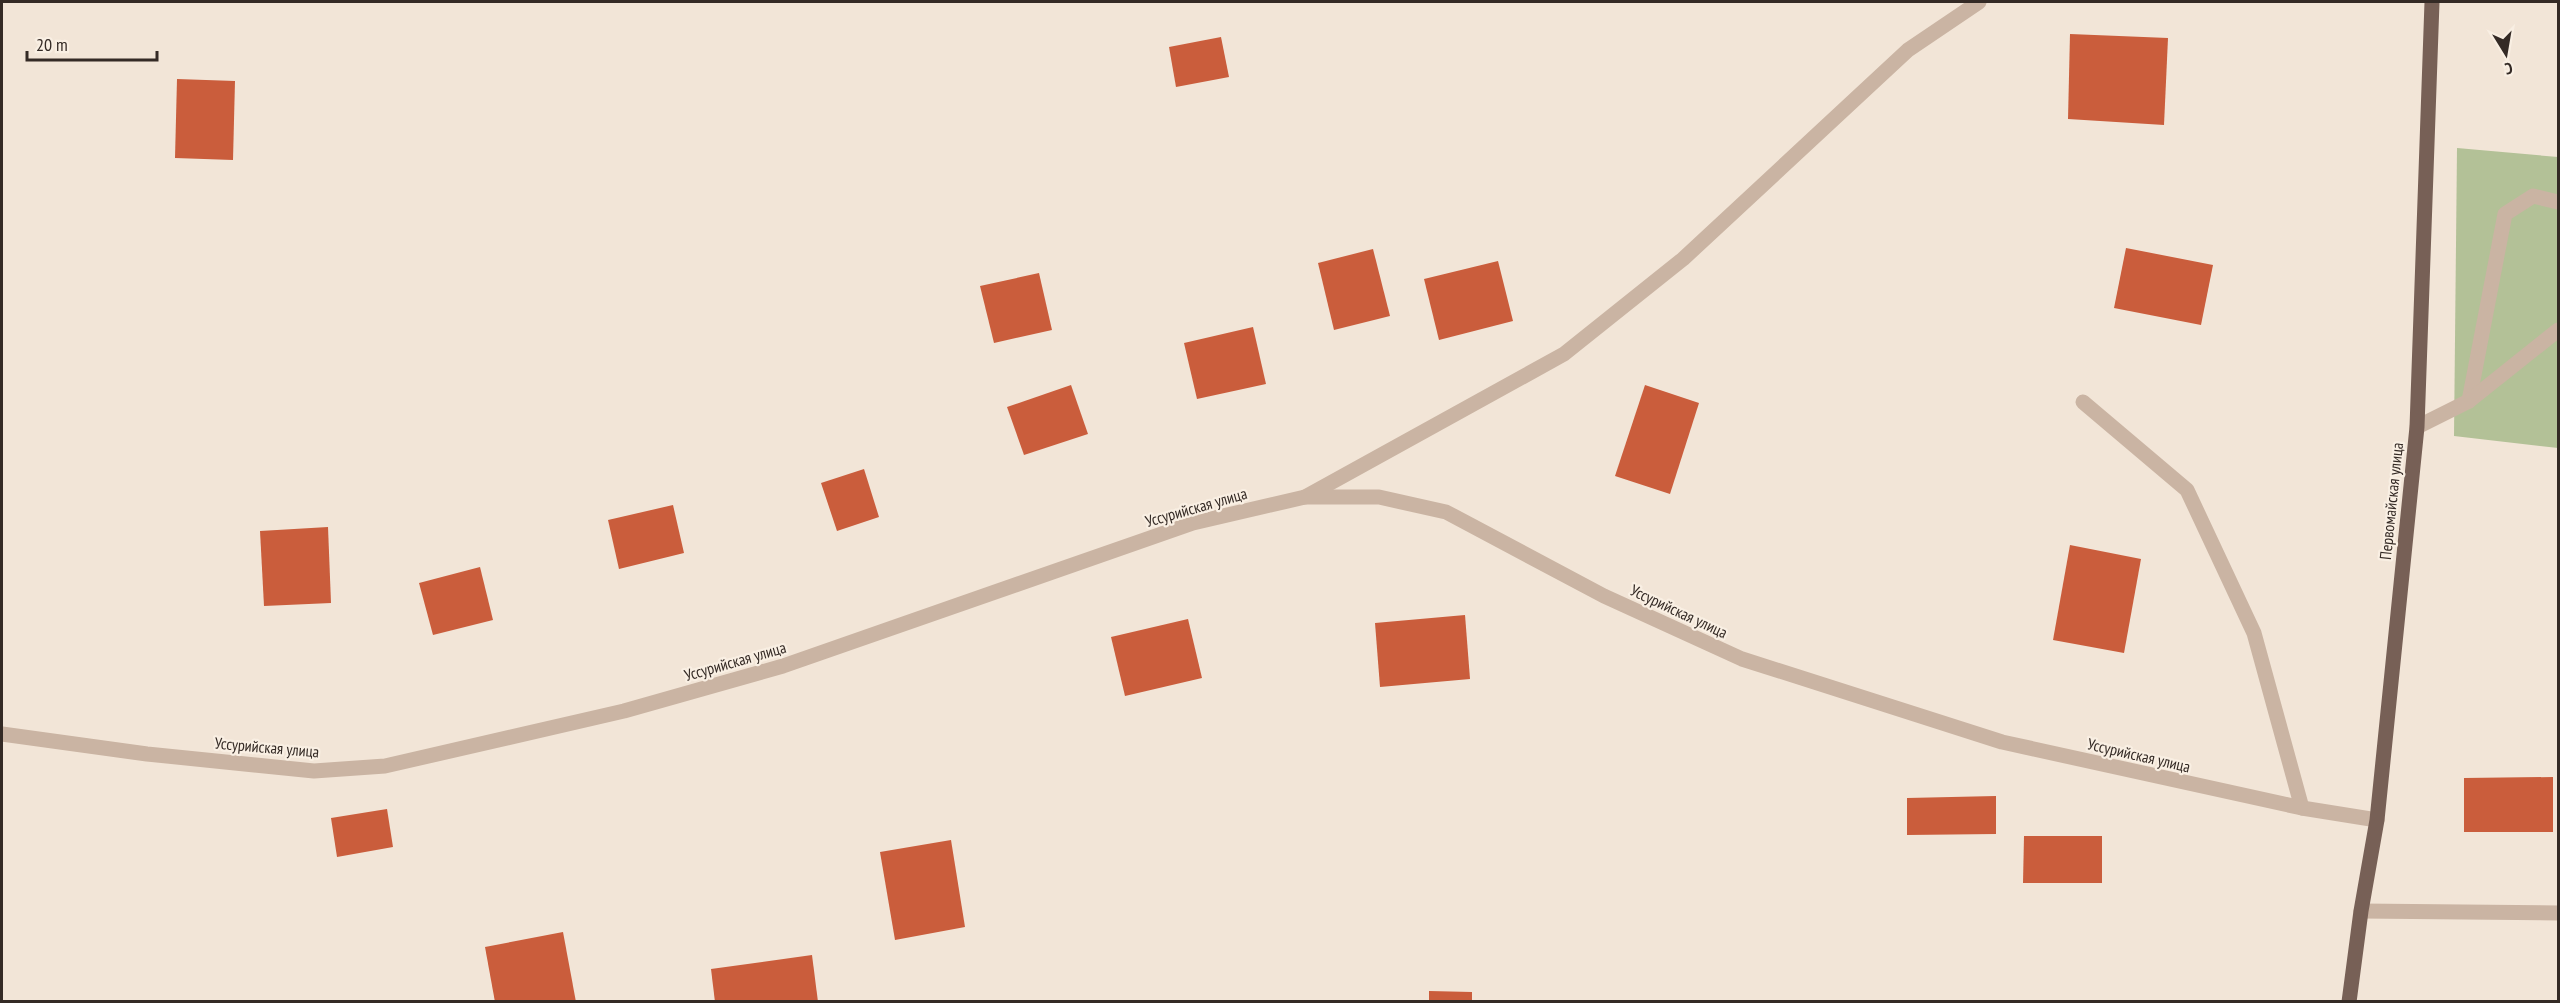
<svg xmlns="http://www.w3.org/2000/svg" width="2560" height="1003" font-family="'PT Sans Narrow',sans-serif">
	<rect width="100%" height="100%" fill="#f2e5d7"/>
	<polygon fill="#b3c197" points="2457,148 2558,157 2558,448 2454,436"/>
	<g fill="#ca5d3c">
		<polygon points="2070,34 2168,38 2164,125 2068,119"/>
		<polygon points="1221,37 1229,77 1176,87 1169,47"/>
		<polygon points="177,79 235,81 233,160 175,158"/>
		<polygon points="2126,248 2213,265 2201,325 2114,308"/>
		<polygon points="1373,249 1390,316 1334,330 1318,263"/>
		<polygon points="1498,261 1513,321 1439,340 1424,279"/>
		<polygon points="1039,273 1052,330 994,343 980,286"/>
		<polygon points="1253,327 1266,384 1197,399 1184,343"/>
		<polygon points="1071,385 1088,434 1024,455 1007,407"/>
		<polygon points="1645,385 1699,403 1670,494 1615,476"/>
		<polygon points="864,469 879,517 837,531 821,483"/>
		<polygon points="673,505 684,553 619,569 608,520"/>
		<polygon points="328,527 331,603 264,606 260,531"/>
		<polygon points="2070,545 2141,559 2124,653 2053,640"/>
		<polygon points="480,567 493,620 433,635 419,583"/>
		<polygon points="1465,615 1470,679 1380,687 1375,623"/>
		<polygon points="1188,619 1202,678 1125,696 1111,637"/>
		<polygon points="2553,777 2553,832 2464,832 2464,778"/>
		<polygon points="1996,796 1996,834 1907,835 1907,798"/>
		<polygon points="387,809 393,847 337,857 331,818"/>
		<polygon points="2024,836 2102,836 2102,883 2023,883"/>
		<polygon points="951,840 965,927 895,940 880,852"/>
		<polygon points="563,932 576,1002 495,1002 485,947"/>
		<polygon points="812,955 818,1002 715,1002 711,969"/>
		<polygon points="1429,991 1472,992 1472,1002 1429,1002"/>
	</g>
	<g fill="none" stroke-linecap="round" stroke-linejoin="round">
		<g stroke="#cab4a3" stroke-width="15">
			<polyline points="2083,402 2187,490 2254,633 2302,808"/>
			<polyline points="1305,497 1564,354 1683,259 1908,50 1979,2"/>
		</g>
		<g stroke="#cab4a3" stroke-width="15">
			<polyline points="2469,401 2505,214 2533,196 2558,202"/>
			<polyline points="2417,427 2469,401 2558,330"/>
			<polyline points="2,734 147,754 314,771 385,766 624,711 783,666 1193,523 1305,497 1379,497 1446,512 1604,596 1742,659 2002,742 2302,808 2377,820"/>
			<polyline points="2361,911 2558,913"/>
		</g>
		<polyline stroke="#776056" stroke-width="15" points="2349,1002 2361,911 2377,820 2417,427 2432,2"/>
	</g>
	<g text-anchor="middle" dominant-baseline="central" stroke-width="4.5" stroke-linejoin="round" paint-order="stroke">
		<g font-size="16" fill="#342a25" stroke="#f9efe3">
			<text transform="translate(2391 501) rotate(-84)">Первомайская улица</text>
			<text transform="translate(1196 507) rotate(-16)">Уссурийская улица</text>
			<text transform="translate(1679 611) rotate(25)">Уссурийская улица</text>
			<text transform="translate(735 661) rotate(-16)">Уссурийская улица</text>
			<text transform="translate(267 747) rotate(5)">Уссурийская улица</text>
			<text transform="translate(2139 755) rotate(13)">Уссурийская улица</text>
		</g>
	</g>
	<rect width="2560" height="1003" fill="none" stroke="#342a25" stroke-width="6"/>
	<g transform="translate(2506 54) rotate(169)" stroke="#f9efe3" stroke-width="4.5" paint-order="stroke">
	<path d="M0-4.5L10 22L0 15L-10 22Z" fill="#342a25"/>
	<text y="-9" font-size="16" font-weight="bold" text-anchor="middle" fill="#342a25">С</text>
	</g>
	<path d="M27 51v9h130v-9" fill="none" stroke="#342a25" stroke-width="3"/>
	<text x="36" y="51" font-size="18" fill="#342a25" stroke="#f9efe3" stroke-width="4.5" paint-order="stroke">20 m</text>
</svg>
